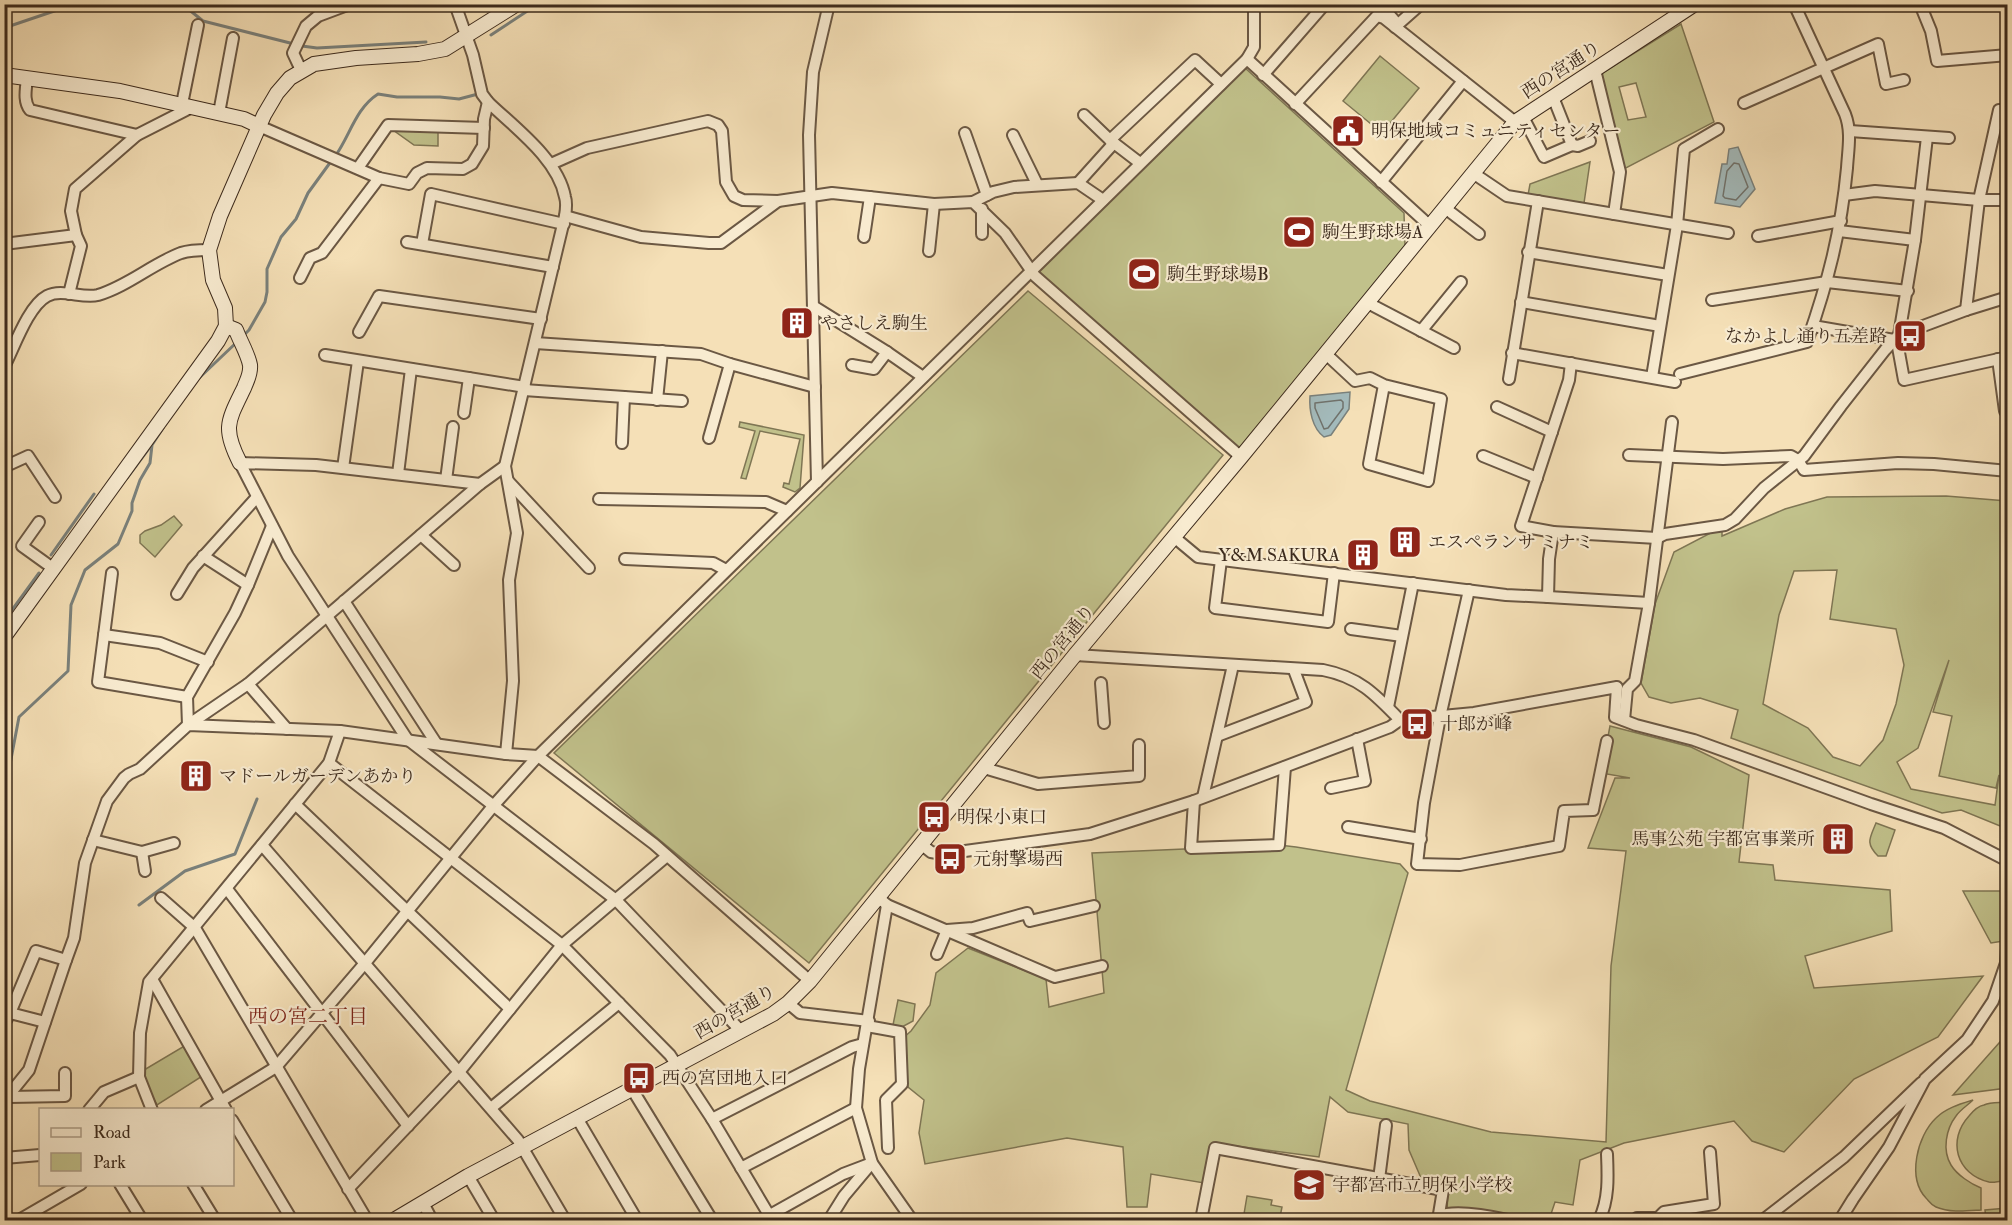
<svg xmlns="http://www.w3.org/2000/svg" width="2012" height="1225" font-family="'IM FELL Double Pica','Noto Serif JP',serif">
	<rect width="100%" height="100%" fill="#f5e0b7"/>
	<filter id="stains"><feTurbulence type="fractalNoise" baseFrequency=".00333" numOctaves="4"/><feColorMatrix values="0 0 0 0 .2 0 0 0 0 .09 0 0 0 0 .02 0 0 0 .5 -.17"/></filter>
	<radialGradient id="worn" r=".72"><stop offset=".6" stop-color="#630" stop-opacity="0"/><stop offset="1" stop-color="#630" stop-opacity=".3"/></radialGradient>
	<g fill="#c1c18b" stroke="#7f7654" stroke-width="1.5" fill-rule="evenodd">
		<path d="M1681,24L1714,122L1624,169L1599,75ZM1636,83L1646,117L1628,120L1619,87Z"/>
		<polygon points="1380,56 1419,88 1382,133 1343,101"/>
		<polygon points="1244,67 1404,213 1405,246 1240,450 1036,271"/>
		<polygon points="393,130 438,131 438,146 414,145"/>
		<polygon points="1590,162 1584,203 1528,195 1530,184"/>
		<polygon points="1028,291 1223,455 809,963 554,753"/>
		<polygon points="740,422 804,435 800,488 795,492 783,487 784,483 789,484 800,439 760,431 746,479 741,478 755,431 739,427"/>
		<path d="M1946,496L2007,501L2008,817L2005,828L1961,810L1942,813L1731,738L1738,710L1700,698L1671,703L1649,697L1641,683L1655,604L1674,552L1722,527V536L1785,509L1827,497ZM1837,570L1830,619L1896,629L1904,665L1896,704L1883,740L1860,766L1833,757L1808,728L1763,704L1779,615L1794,571ZM1949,660L1933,712L1952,716L1939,776L1996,788L1999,775L1995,805L1911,789L1897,762L1918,748Z"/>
		<polygon points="174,516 182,525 155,557 140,543 140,535 145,531 161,525"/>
		<polygon points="1610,726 1691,747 1749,775 1739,862 1773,865 1775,880 1890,890 1892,931 1805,956 1814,988 1983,976 1938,1037 1854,1079 1784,1152 1752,1141 1734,1121 1624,1143 1580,1160 1573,1205 1555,1202 1549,1220 1508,1220 1447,1213 1448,1186 1421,1178 1409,1150 1408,1124 1348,1112 1330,1097 1319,1157 1213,1143 1204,1183 1151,1174 1147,1207 1127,1207 1123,1147 1067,1138 925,1164 919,1133 924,1100 908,1087 902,1039 911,1031 930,1005 936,973 968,948 1046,979 1049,1007 1104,993 1092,853 1279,845 1296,847 1400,864 1408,873 1346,1090 1370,1101 1491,1132 1606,1142 1611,966 1626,851 1588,848 1615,778 1630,778 1601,773"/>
		<path d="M1876,823L1895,830L1886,856H1878C1865,843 1870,838 1876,823Z"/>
		<polygon points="1963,891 2000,891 2006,899 2003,941 1991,943"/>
		<polygon points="898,1000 915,1004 913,1021 902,1027 893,1025"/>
		<polygon points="2007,1034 2007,1088 1953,1095"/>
		<polygon points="186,1045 204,1075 157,1105 143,1078 144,1070"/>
		<path d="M1973,1100C1968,1105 1960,1110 1956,1116C1946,1129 1942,1150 1951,1165C1957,1175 1971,1184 1981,1188V1210C1966,1211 1950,1213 1936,1207C1931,1205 1929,1201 1926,1198C1907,1178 1917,1136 1936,1118C1946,1108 1960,1104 1973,1100Z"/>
		<path d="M2007,1102V1180C2002,1181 1994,1183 1989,1182C1956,1174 1947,1140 1969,1116C1973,1111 1978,1106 1984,1105C1991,1102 2000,1103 2007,1102Z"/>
		<polygon points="1247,1196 1272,1200 1271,1205 1282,1207 1280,1217 1266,1215 1265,1220 1243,1220"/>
		<polygon points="2007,1208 2007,1220 1986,1220 1985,1210"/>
	</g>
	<g fill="#a3babb" stroke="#7a817c" stroke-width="1.5">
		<polygon points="1738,147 1755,189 1740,207 1715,203 1722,164 1727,164 1729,149"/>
		<path d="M1350,392L1349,409L1331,435L1324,437C1312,428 1309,410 1310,396Z"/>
	</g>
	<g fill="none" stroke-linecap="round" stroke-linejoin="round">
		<g stroke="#70726c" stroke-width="1.5">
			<polygon points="1734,163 1739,164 1748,187 1736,200 1725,198 1723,196 1727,171"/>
			<polygon points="1341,400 1343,402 1343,408 1328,428 1324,429 1315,408 1315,403"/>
		</g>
		<g stroke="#7a817c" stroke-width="3">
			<polyline points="182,4 203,21 302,46 317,48 426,42"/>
			<polyline points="4,28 75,4"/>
			<polyline points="491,35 538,4"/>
			<path d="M336,155C350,135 356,108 378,94L397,97H440L459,99L478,94L477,91"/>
			<polyline points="244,335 249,330 265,302 267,292 267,269 281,237 296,219 308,193 332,160"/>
			<polyline points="198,379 237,342"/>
			<polyline points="127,478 150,447"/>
			<polyline points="51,555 94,494"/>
			<polyline points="4,621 39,573"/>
			<polyline points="4,783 8,775 19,717 68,671 71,605 85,570 118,544 132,511 132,503 140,480 150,463 152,445 163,428"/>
			<polyline points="139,905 185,871 235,854 257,799"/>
		</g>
		<defs>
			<g id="street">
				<path d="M455,4L473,55L482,94L488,102C515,128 558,159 565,197C567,203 566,210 565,216L505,466L517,533L509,580L513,681L506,754"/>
				<polyline points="1380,4 1394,20"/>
				<polyline points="1920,4 1931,31 1937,61 2008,55"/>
				<polyline points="1395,27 1421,4"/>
				<polyline points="1247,59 1430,226"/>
				<polyline points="301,70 293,53 306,26 318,16 350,4"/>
				<polyline points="1595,70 1620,172 1614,214"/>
				<polyline points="1263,75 1325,4"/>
				<path d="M27,78C26,89 23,101 30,110L137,135"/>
				<polyline points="1744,103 1878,44 1886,84 1904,80"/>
				<polyline points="182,104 198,25"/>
				<polyline points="1295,104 1377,16 1384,18 1515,122"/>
				<polyline points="219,113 233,38"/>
				<polyline points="1084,115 1110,140 1140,163"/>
				<polyline points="1523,117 1544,157 1572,145 1553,97"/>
				<polyline points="259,126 379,178 409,184 417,173 427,168 463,169 472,164 483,146 484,119 488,102"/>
				<polyline points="1850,131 1949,138"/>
				<polyline points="965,133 987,195"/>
				<polyline points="1013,135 1037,184"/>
				<polyline points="1927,137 1915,240 1899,335 1898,347 1904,380 2008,357"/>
				<polyline points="1110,140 1195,60 1221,84"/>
				<polyline points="1572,145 1578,146 1590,141"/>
				<polyline points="551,164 587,148 708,121 718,125 722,131 726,182 734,196 743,200 778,201 832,193 934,204 973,202 1005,233 1035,276 1241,457"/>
				<polyline points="358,168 388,125 484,128"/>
				<polyline points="1473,173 1507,196 1728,233"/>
				<polyline points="1381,182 1463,81"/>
				<polyline points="1078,183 1114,143"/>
				<polyline points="1844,195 1875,191 1979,200 2008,200"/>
				<polyline points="973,202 993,192 1014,187 1078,183 1103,200"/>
				<polyline points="1445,208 1479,234"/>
				<polyline points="982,209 982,234"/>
				<polyline points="565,216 641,237 709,243 721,243 778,201"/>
				<polyline points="1839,231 1915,240"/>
				<polyline points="1758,236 1841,221"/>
				<polyline points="864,237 870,197"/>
				<polyline points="407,242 553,267"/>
				<polyline points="4,244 76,235"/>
				<polyline points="422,244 431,194 564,224"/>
				<polyline points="929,251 934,204"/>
				<polyline points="1528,252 1668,275"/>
				<polyline points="300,278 310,258 322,253 379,178"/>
				<polyline points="69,294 81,246 76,235 71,211 75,189 137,135 192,107"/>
				<polyline points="1712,300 1827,282 1908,291"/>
				<polyline points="1521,302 1660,326"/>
				<polyline points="1368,303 1454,348"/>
				<polyline points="813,306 887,352 923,377"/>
				<polyline points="1966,310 1979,200 1999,110"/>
				<polyline points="1813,326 1894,340"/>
				<polyline points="1421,331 1461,282"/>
				<polyline points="359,332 379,296 541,319"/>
				<polyline points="535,343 701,354 730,364 815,387"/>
				<polyline points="1512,353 1675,382"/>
				<polyline points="1326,354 1355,381 1370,378 1384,385 1369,464 1428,481 1441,399 1384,385"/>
				<polyline points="325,355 525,387"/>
				<polyline points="1998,359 2005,411"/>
				<polyline points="852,365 874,369 887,352"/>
				<path d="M4,367C14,348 28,306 47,296C62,288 82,299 98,295C128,286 152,264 181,253C190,250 199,250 209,250"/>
				<path d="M1680,374L1807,342C1828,282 1841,232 1847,168C1848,150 1852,132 1845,114L1794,4"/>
				<polyline points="1652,377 1677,225 1684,149 1718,129"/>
				<polyline points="1509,379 1538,201"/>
				<polyline points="524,390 682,401"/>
				<polyline points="657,400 662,351"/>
				<polyline points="1497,407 1552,432"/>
				<polyline points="464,413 469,378"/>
				<polyline points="709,438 730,364"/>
				<polyline points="622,443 624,397"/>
				<polyline points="1629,455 1723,459 1791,456 1798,460 1804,470 1898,463 1934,464 2008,471"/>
				<polyline points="1483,456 1537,478"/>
				<polyline points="4,467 28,456 55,497"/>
				<polyline points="343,468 358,361"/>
				<polyline points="398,474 411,369"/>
				<polyline points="446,480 453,427"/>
				<polyline points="508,481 589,568"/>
				<polyline points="817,482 809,135 813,72 829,4"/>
				<polyline points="480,484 316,465 240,463 288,556 407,739 616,900 741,1031"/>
				<polyline points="599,499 766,502 787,511"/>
				<polyline points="39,522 22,546 54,569"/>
				<polyline points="1553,532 1521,526 1569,380 1571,363"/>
				<polyline points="421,535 454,565"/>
				<polyline points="1174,537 1198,557 1506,595 1548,597 1549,559 1553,532 1657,538 1665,534 1725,525 1735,519 1764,488 1804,456 1841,406 1885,350 1899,335 1966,310 2008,297"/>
				<polyline points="203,556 248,585"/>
				<polyline points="625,559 713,563 726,570"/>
				<polyline points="1221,560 1215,608 1328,622 1334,573"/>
				<polyline points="112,573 98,682 187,697"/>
				<polyline points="1469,590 1440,717 1424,803 1417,864 1460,865 1559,846 1564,811 1593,810 1607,741"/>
				<polyline points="177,594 193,568 257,497"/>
				<polyline points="1548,597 1649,603"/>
				<polyline points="344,601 436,743"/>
				<polyline points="1351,629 1402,636"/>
				<polyline points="104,635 160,643 208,662"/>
				<path d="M1075,655L1323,670C1359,677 1375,694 1400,720"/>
				<polyline points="1101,683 1104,723"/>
				<polyline points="248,684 287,729"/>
				<polyline points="1388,707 1413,583"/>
				<polyline points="1624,720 1627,689 1635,681 1649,603 1672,422"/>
				<polyline points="188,725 248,684 480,484 505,466"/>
				<polyline points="188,725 187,697 235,613 248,585 272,526"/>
				<polyline points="1217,736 1306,702 1294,670"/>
				<polyline points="329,763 562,945 670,1055 712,1119 772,1220"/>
				<polyline points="984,768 1038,784 1139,776 1139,745"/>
				<polyline points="1331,788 1365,781 1357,739"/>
				<polyline points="1203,797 1233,665"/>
				<polyline points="1194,801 1191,848 1279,845 1285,767"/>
				<polyline points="295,804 510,1009"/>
				<polyline points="1348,827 1421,839"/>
				<polyline points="93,840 142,852 174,843"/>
				<polyline points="921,844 931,852 943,854 1090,834 1194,801 1390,727 1400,720 1474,713 1617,687 1615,717 1636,725 1694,740 1871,804 1944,828 2008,861"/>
				<polyline points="262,845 518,1140 565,1220"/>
				<polyline points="142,852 145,871"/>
				<polyline points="227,889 408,1126"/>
				<polyline points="161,898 195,928 367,1220"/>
				<polyline points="879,898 887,905 859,1069 856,1108 872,1163 912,1220"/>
				<polyline points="887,905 1055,977 1102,966"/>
				<polyline points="937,954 947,930 973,928 1027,913 1030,921 1094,906"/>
				<polyline points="152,979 226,1110"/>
				<polyline points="788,1003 800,1013 869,1021"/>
				<polyline points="45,1022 10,1013 36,951 66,960"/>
				<polyline points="4,1024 10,1013"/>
				<polyline points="867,1026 900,1032 902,1084 886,1100 888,1148"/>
				<polyline points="632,1089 712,1220"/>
				<polyline points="9,1097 65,1096 65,1073"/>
				<polyline points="4,1101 29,1070 66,960 74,938 85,863 107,801 124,778 129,774 140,769 188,725 340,731 506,754 538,756 654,844 810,981"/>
				<polyline points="491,1108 619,1003"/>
				<polyline points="89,1110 104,1092 139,1077"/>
				<polyline points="152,1110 139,1077 140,1033 149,982 329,763 340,731"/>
				<polyline points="206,1110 276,1067 365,963 494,805 538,756 1247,59 1254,47 1254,4"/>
				<polyline points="577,1118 637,1220"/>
				<polyline points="712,1119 852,1047 863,1044"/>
				<polyline points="232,1120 292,1220"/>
				<polyline points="4,1158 40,1155"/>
				<polyline points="741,1168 856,1108"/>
				<polyline points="468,1176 494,1220"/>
				<polyline points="1379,1179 1386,1125"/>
				<polyline points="120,1184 142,1220"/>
				<polyline points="193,1184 215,1220"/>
				<polyline points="348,1189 459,1072 562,945 667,856"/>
				<polyline points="423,1203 432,1220"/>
				<path d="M1439,1216C1456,1209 1490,1216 1508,1220"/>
				<polyline points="19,1220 81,1184"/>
				<polyline points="761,1220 843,1174 872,1163"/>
				<polyline points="829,1220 844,1196 870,1165"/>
				<polyline points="1201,1220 1215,1148 1443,1190 1438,1220"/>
				<path d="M1599,1220C1609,1200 1608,1177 1607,1154"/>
				<polyline points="1636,1220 1637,1218 1658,1218 1664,1212 1714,1204 1710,1152"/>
				<polyline points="1763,1220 1844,1157 1921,1083"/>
				<polyline points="1840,1220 1853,1199 1889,1147 1925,1079 1967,1040 1993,1001 2006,963 2008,933"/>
			</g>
			<g id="secondary">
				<polyline points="4,75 120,91 244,119 259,126"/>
				<path d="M226,326L236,330C240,341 248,354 250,365C251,374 247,380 244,388C228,421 222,428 240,463"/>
				<polyline points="4,637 218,341 226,326 225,308 213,280 209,250 220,216 264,115 277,93 290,78 314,64 356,58 418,54 445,49 517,4"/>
				<polyline points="394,1220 468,1176 773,1014 788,1003 810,981 1075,655 1241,457 1515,122 1695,4"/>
			</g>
		</defs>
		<use href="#street" stroke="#6b5844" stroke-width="14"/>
		<use href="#secondary" stroke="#3d2b1d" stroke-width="16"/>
		<use href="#street" stroke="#f8ebd0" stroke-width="10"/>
		<use href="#secondary" stroke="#f8ebd0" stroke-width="14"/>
	</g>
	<defs>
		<symbol id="civic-square" viewBox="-11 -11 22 22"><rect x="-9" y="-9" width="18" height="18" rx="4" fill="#8f2418" stroke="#f8ebd0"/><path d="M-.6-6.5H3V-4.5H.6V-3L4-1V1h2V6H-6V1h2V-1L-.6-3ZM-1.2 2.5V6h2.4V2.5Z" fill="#fff"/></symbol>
		<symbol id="stadium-square" viewBox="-11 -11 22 22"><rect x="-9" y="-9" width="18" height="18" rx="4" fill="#8f2418" stroke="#f8ebd0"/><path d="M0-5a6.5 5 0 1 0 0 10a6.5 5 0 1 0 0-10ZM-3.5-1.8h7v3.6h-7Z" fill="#fff"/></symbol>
		<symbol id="building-square" viewBox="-11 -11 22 22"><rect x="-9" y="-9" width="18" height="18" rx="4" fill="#8f2418" stroke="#f8ebd0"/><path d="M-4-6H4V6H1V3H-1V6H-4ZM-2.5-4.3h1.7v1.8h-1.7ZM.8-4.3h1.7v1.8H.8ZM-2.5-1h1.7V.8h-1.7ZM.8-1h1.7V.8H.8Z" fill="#fff"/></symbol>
		<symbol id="bus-square" viewBox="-11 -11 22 22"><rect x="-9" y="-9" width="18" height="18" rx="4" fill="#8f2418" stroke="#f8ebd0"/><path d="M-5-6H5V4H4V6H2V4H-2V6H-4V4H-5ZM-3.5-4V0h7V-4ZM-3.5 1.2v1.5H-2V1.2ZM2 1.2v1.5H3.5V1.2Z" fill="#fff"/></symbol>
		<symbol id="school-square" viewBox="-11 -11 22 22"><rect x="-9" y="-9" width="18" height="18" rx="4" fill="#8f2418" stroke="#f8ebd0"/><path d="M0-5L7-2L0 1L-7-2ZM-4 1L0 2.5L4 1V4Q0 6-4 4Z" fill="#fff"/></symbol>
	</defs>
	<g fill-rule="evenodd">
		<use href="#civic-square" x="1329" y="112" width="38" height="38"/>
		<use href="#stadium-square" x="1280" y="213" width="38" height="38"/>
		<use href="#stadium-square" x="1125" y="255" width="38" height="38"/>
		<use href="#building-square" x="778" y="304" width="38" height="38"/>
		<use href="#bus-square" x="1891" y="317" width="38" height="38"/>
		<use href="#building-square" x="1386" y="523" width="38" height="38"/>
		<use href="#building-square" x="1344" y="536" width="38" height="38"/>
		<use href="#bus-square" x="1398" y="705" width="38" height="38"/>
		<use href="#building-square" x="177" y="757" width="38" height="38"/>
		<use href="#bus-square" x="915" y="798" width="38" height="38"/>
		<use href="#building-square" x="1819" y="820" width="38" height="38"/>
		<use href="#bus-square" x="931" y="840" width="38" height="38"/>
		<use href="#bus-square" x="620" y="1059" width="38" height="38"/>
		<use href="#school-square" x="1290" y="1166" width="38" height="38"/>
	</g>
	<g text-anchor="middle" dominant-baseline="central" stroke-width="4.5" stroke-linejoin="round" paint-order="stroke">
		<g font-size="18" fill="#3d2b1d" stroke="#f8ebd0">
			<text transform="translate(1561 70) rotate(-33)">西の宮通り</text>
			<text transform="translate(1063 642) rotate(-51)">西の宮通り</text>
			<text transform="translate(735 1012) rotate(-30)">西の宮通り</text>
		</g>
		<g font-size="18" fill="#3d2b1d" stroke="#f8ebd0" text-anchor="start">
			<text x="1371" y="131">明保地域コミュニティセンター</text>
			<text x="1322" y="232">駒生野球場A</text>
			<text x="1167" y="274">駒生野球場B</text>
			<text x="820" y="323">やさしえ駒生</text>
			<text x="1887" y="336" text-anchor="end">なかよし通り五差路</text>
			<text x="1428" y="542">エスペランサ ミナミ</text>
			<text x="1340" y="555" text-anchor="end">Y&amp;M SAKURA</text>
			<text x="1440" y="724">十郎が峰</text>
			<text x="219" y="776">マドールガーデンあかり</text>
			<text x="957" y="817">明保小東口</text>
			<text x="1815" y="839" text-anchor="end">馬事公苑 宇都宮事業所</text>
			<text x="973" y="859">元射撃場西</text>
			<text x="662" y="1078">西の宮団地入口</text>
			<text x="1332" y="1185">宇都宮市立明保小学校</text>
		</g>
		<g font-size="20" fill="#7a1f14" stroke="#f8ebd0">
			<text x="308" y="1016">西の宮二丁目</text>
		</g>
	</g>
	<rect width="2012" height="1225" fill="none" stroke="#f5e0b7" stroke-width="24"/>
	<rect x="6" y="6" width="2000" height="1213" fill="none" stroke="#3d2b1d" stroke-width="3"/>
	<rect x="12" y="12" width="1988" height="1201" fill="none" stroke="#3d2b1d" stroke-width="1.5"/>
	<rect x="39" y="1108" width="195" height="78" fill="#f8ebd0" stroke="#ad9e88" stroke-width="1.5"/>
	<rect x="51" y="1128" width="30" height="9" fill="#f8ebd0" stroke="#ad9e88" stroke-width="1.5"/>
	<text x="93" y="1138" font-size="18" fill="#3d2b1d">Road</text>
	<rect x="51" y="1153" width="30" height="18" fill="#c1c18b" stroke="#ad9e88" stroke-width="1.5"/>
	<text x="93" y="1168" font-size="18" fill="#3d2b1d">Park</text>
	<rect width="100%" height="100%" filter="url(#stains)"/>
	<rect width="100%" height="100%" fill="url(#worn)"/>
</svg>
